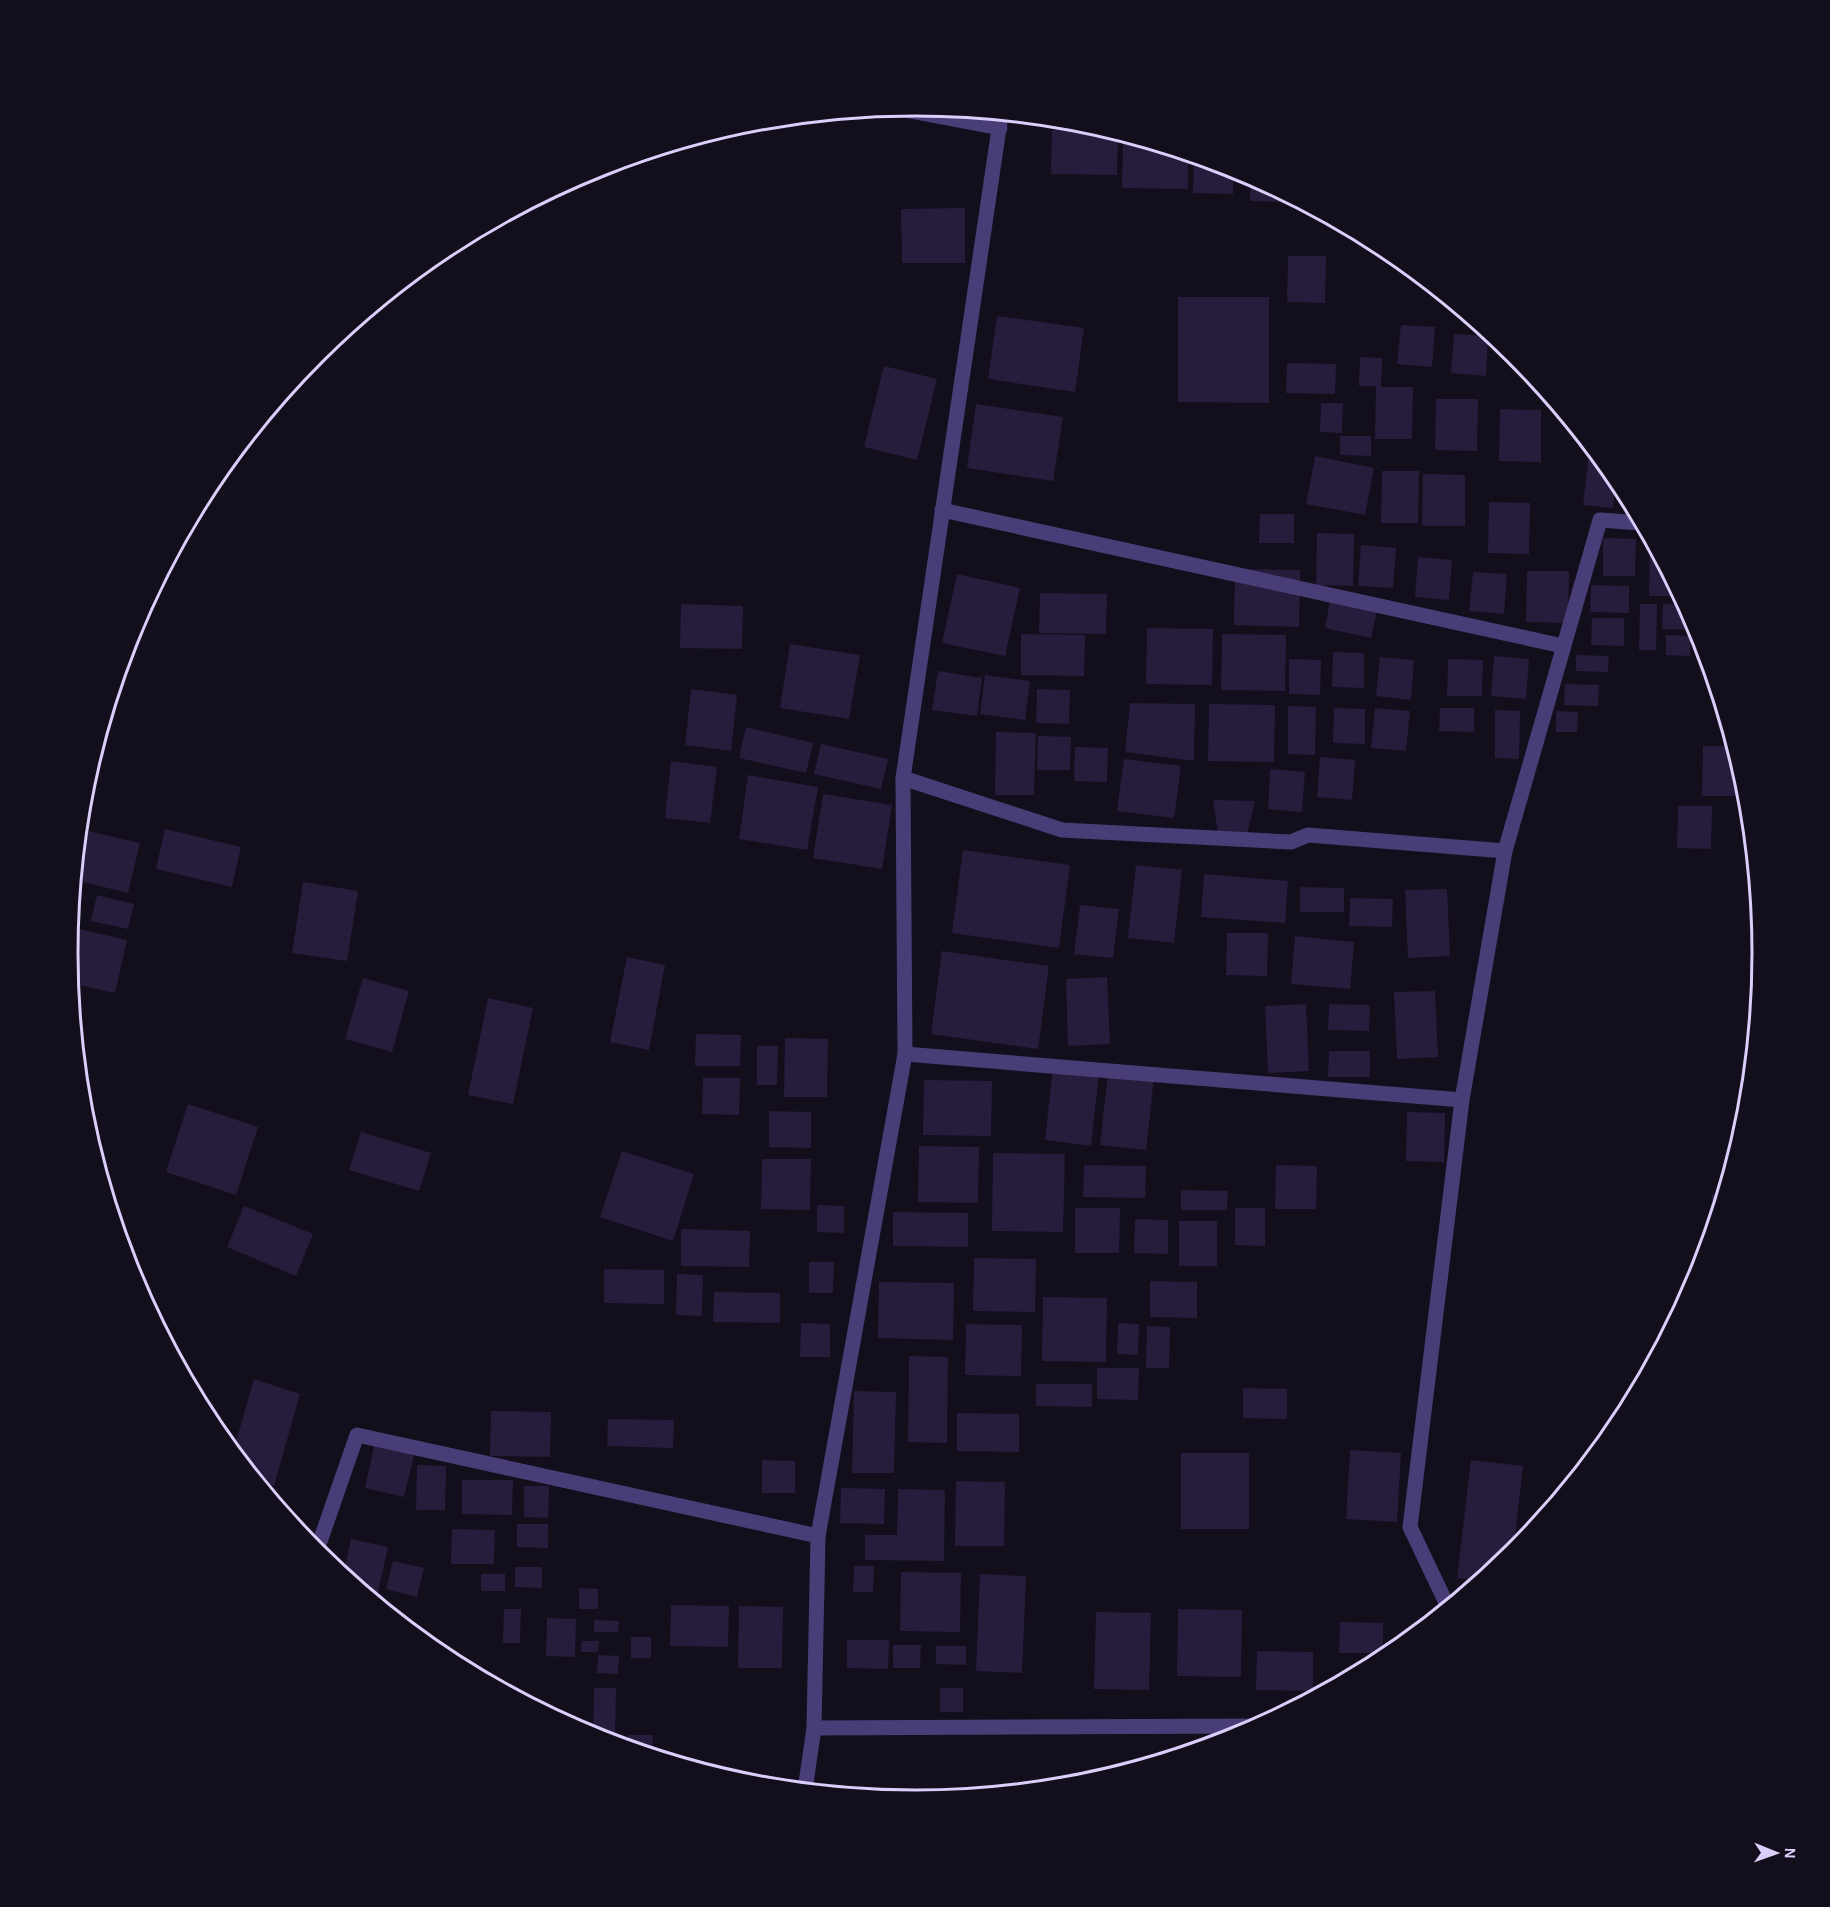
<svg xmlns="http://www.w3.org/2000/svg" width="1830" height="1907" font-family="'Alegreya Sans',sans-serif">
	<rect width="100%" height="100%" fill="#130e1c"/>
	<g fill="#271c3b">
		<polygon points="1052,130 1109,131 1118,134 1117,175 1051,174"/>
		<polygon points="1123,144 1153,144 1188,155 1188,189 1122,188"/>
		<polygon points="1194,157 1233,169 1233,194 1193,193"/>
		<polygon points="1251,177 1293,199 1293,202 1250,201"/>
		<polygon points="965,208 965,263 902,263 901,209"/>
		<polygon points="1288,256 1326,256 1325,303 1287,302"/>
		<polygon points="1178,297 1269,297 1269,403 1178,402"/>
		<polygon points="997,316 1084,328 1075,392 988,379"/>
		<polygon points="1401,325 1435,327 1432,367 1397,364"/>
		<polygon points="1454,334 1488,336 1486,376 1451,373"/>
		<polygon points="1360,357 1382,358 1381,387 1413,387 1412,439 1375,439 1376,386 1359,386"/>
		<polygon points="1287,363 1336,364 1335,394 1286,393"/>
		<polygon points="884,366 937,379 917,460 864,447"/>
		<polygon points="1436,399 1478,399 1477,451 1435,450"/>
		<polygon points="1321,403 1343,403 1342,433 1320,432"/>
		<polygon points="976,404 1063,417 1053,481 967,468"/>
		<polygon points="1500,409 1541,410 1541,462 1499,461"/>
		<polygon points="1340,436 1371,436 1371,456 1340,455"/>
		<polygon points="1590,446 1616,479 1613,508 1583,505"/>
		<polygon points="1315,456 1374,468 1365,515 1306,504"/>
		<polygon points="1382,471 1419,471 1418,523 1381,523"/>
		<polygon points="1423,474 1465,475 1465,526 1422,526"/>
		<polygon points="1489,502 1530,503 1529,554 1488,553"/>
		<polygon points="1260,514 1294,514 1294,543 1259,543"/>
		<polygon points="1317,533 1354,534 1353,586 1316,585"/>
		<polygon points="1603,538 1636,539 1635,576 1603,576"/>
		<polygon points="1650,540 1680,596 1649,596"/>
		<polygon points="1361,545 1396,548 1393,588 1358,586"/>
		<polygon points="1418,557 1452,560 1449,600 1415,597"/>
		<polygon points="1235,569 1300,570 1299,627 1234,625"/>
		<polygon points="1527,571 1569,571 1568,623 1526,622"/>
		<polygon points="1473,572 1507,574 1504,614 1469,611"/>
		<polygon points="957,574 1020,588 1005,656 942,643"/>
		<polygon points="1591,585 1629,586 1629,613 1590,612"/>
		<polygon points="1040,593 1107,594 1106,634 1039,633"/>
		<polygon points="1330,601 1377,611 1371,638 1325,628"/>
		<polygon points="681,604 743,606 742,649 680,648"/>
		<polygon points="1640,604 1657,604 1656,650 1639,650"/>
		<polygon points="1663,604 1685,605 1696,630 1662,629"/>
		<polygon points="1592,618 1624,618 1624,646 1591,645"/>
		<polygon points="1147,628 1213,629 1212,685 1146,684"/>
		<polygon points="1021,634 1085,635 1084,676 1021,675"/>
		<polygon points="1222,634 1286,635 1285,691 1221,690"/>
		<polygon points="1666,635 1690,636 1690,656 1666,655"/>
		<polygon points="790,644 860,655 849,719 780,708"/>
		<polygon points="1333,652 1364,653 1364,688 1332,687"/>
		<polygon points="1576,655 1609,656 1608,672 1576,671"/>
		<polygon points="1494,656 1529,659 1526,699 1491,696"/>
		<polygon points="1380,657 1414,660 1411,700 1376,696"/>
		<polygon points="1289,659 1321,660 1320,695 1289,694"/>
		<polygon points="1448,659 1483,660 1482,696 1447,696"/>
		<polygon points="938,671 982,678 977,716 932,710"/>
		<polygon points="985,675 1030,681 1025,720 980,714"/>
		<polygon points="1565,684 1599,685 1598,706 1564,705"/>
		<polygon points="691,689 737,695 731,751 685,745"/>
		<polygon points="1037,689 1070,690 1069,724 1036,723"/>
		<polygon points="1130,703 1195,704 1194,761 1125,752"/>
		<polygon points="1209,704 1275,705 1274,762 1208,761"/>
		<polygon points="1288,706 1316,707 1315,755 1288,754"/>
		<polygon points="1334,708 1365,709 1365,744 1333,743"/>
		<polygon points="1375,708 1410,711 1406,751 1371,748"/>
		<polygon points="1440,708 1474,708 1474,732 1439,731"/>
		<polygon points="1495,710 1520,711 1519,759 1495,758"/>
		<polygon points="1556,711 1578,712 1577,732 1556,732"/>
		<polygon points="746,727 813,743 806,773 739,758"/>
		<polygon points="996,732 1036,733 1034,795 995,795"/>
		<polygon points="1038,736 1071,737 1070,770 1037,770"/>
		<polygon points="821,744 888,759 881,789 814,774"/>
		<polygon points="1703,746 1734,746 1743,777 1742,796 1702,796"/>
		<polygon points="1075,747 1108,748 1107,782 1074,781"/>
		<polygon points="1320,757 1355,760 1352,800 1317,797"/>
		<polygon points="1124,759 1181,766 1174,818 1117,811"/>
		<polygon points="671,761 717,767 710,823 665,818"/>
		<polygon points="1270,769 1305,772 1302,812 1268,809"/>
		<polygon points="748,775 818,787 807,850 739,839"/>
		<polygon points="823,794 892,805 882,869 813,858"/>
		<polygon points="1213,800 1255,801 1247,835 1218,833"/>
		<polygon points="1678,806 1712,806 1711,849 1677,848"/>
		<polygon points="80,829 140,843 128,893 75,880"/>
		<polygon points="165,829 241,847 232,887 156,869"/>
		<polygon points="963,850 1070,865 1059,948 952,933"/>
		<polygon points="1136,865 1182,870 1174,943 1128,938"/>
		<polygon points="1204,874 1288,881 1285,923 1201,917"/>
		<polygon points="303,882 358,891 347,961 292,953"/>
		<polygon points="1300,887 1344,888 1344,912 1300,912"/>
		<polygon points="1447,889 1450,956 1408,958 1405,890"/>
		<polygon points="97,895 134,904 128,929 91,921"/>
		<polygon points="1350,898 1393,899 1392,927 1349,926"/>
		<polygon points="1080,905 1119,909 1113,958 1074,954"/>
		<polygon points="70,927 127,940 115,993 70,983 68,953"/>
		<polygon points="1227,933 1268,933 1267,976 1226,975"/>
		<polygon points="1295,936 1354,942 1350,989 1291,984"/>
		<polygon points="942,951 1049,966 1038,1049 931,1034"/>
		<polygon points="627,957 665,965 649,1050 610,1042"/>
		<polygon points="1107,977 1110,1044 1068,1046 1066,979"/>
		<polygon points="363,978 409,991 392,1052 345,1039"/>
		<polygon points="1435,991 1438,1057 1397,1059 1394,992"/>
		<polygon points="488,998 533,1008 513,1104 468,1095"/>
		<polygon points="1306,1004 1309,1071 1268,1073 1265,1006"/>
		<polygon points="1329,1004 1370,1005 1369,1031 1328,1030"/>
		<polygon points="696,1034 741,1035 740,1066 695,1066"/>
		<polygon points="785,1038 828,1039 827,1097 784,1097"/>
		<polygon points="757,1046 778,1046 777,1085 757,1085"/>
		<polygon points="1329,1051 1370,1051 1370,1077 1328,1077"/>
		<polygon points="1053,1068 1099,1073 1091,1146 1045,1140"/>
		<polygon points="1108,1073 1154,1078 1146,1150 1100,1145"/>
		<polygon points="703,1078 740,1078 739,1115 702,1114"/>
		<polygon points="924,1080 992,1081 991,1136 923,1135"/>
		<polygon points="188,1104 258,1127 236,1195 166,1172"/>
		<polygon points="769,1111 811,1112 811,1148 769,1147"/>
		<polygon points="1407,1112 1445,1113 1444,1162 1406,1161"/>
		<polygon points="361,1132 431,1153 419,1191 349,1170"/>
		<polygon points="919,1146 979,1147 978,1203 918,1202"/>
		<polygon points="622,1151 694,1174 673,1241 600,1217"/>
		<polygon points="993,1153 1065,1154 1063,1232 992,1231"/>
		<polygon points="762,1159 811,1159 810,1210 761,1209"/>
		<polygon points="1084,1165 1146,1166 1145,1198 1083,1197"/>
		<polygon points="1276,1165 1317,1166 1316,1209 1275,1209"/>
		<polygon points="1181,1190 1228,1191 1227,1210 1181,1210"/>
		<polygon points="1712,1194 1723,1194 1712,1230"/>
		<polygon points="817,1205 844,1206 844,1233 817,1232"/>
		<polygon points="244,1206 313,1234 296,1276 227,1247"/>
		<polygon points="1075,1208 1120,1208 1119,1253 1075,1253"/>
		<polygon points="1235,1208 1265,1208 1265,1246 1235,1245"/>
		<polygon points="893,1212 968,1213 968,1247 893,1246"/>
		<polygon points="1135,1219 1168,1220 1168,1254 1134,1253"/>
		<rect x="1179" y="1221" width="38" height="45"/>
		<polygon points="681,1229 750,1231 749,1267 681,1266"/>
		<polygon points="974,1258 1036,1259 1035,1312 973,1311"/>
		<polygon points="809,1262 834,1262 833,1293 809,1293"/>
		<polygon points="604,1269 664,1270 664,1304 604,1303"/>
		<polygon points="677,1274 703,1275 702,1316 676,1315"/>
		<polygon points="1150,1281 1197,1282 1197,1318 1150,1317"/>
		<polygon points="879,1282 954,1283 953,1340 878,1338"/>
		<polygon points="714,1292 780,1293 780,1323 713,1322"/>
		<polygon points="1043,1297 1107,1298 1106,1362 1042,1361"/>
		<polygon points="801,1323 830,1324 830,1357 800,1357"/>
		<polygon points="1118,1323 1139,1324 1138,1355 1117,1354"/>
		<polygon points="966,1324 1022,1325 1021,1376 965,1375"/>
		<polygon points="1147,1326 1170,1327 1169,1368 1146,1368"/>
		<polygon points="909,1356 948,1357 947,1443 908,1442"/>
		<polygon points="1097,1368 1139,1368 1138,1400 1097,1399"/>
		<polygon points="254,1379 300,1394 274,1486 255,1479 233,1452"/>
		<polygon points="1036,1384 1092,1384 1092,1407 1036,1406"/>
		<polygon points="1243,1388 1287,1389 1287,1419 1243,1418"/>
		<polygon points="854,1391 896,1392 894,1473 852,1473"/>
		<polygon points="491,1411 551,1412 550,1457 490,1456"/>
		<polygon points="957,1413 1019,1414 1019,1452 957,1451"/>
		<polygon points="608,1419 674,1420 673,1448 607,1446"/>
		<polygon points="375,1442 415,1451 404,1497 365,1488"/>
		<polygon points="1350,1450 1401,1453 1397,1522 1346,1519"/>
		<rect x="1181" y="1453" width="68" height="76"/>
		<polygon points="762,1460 795,1461 795,1493 762,1493"/>
		<polygon points="1471,1460 1523,1466 1513,1554 1480,1581 1457,1578"/>
		<polygon points="417,1465 446,1466 445,1510 416,1510"/>
		<polygon points="462,1480 513,1480 512,1515 462,1514"/>
		<polygon points="956,1481 1005,1482 1004,1546 955,1546"/>
		<polygon points="524,1486 549,1486 548,1518 524,1517"/>
		<polygon points="841,1488 885,1489 884,1524 840,1523"/>
		<polygon points="898,1489 945,1490 944,1561 865,1560 865,1535 897,1535"/>
		<polygon points="517,1524 548,1524 548,1548 517,1547"/>
		<polygon points="452,1529 495,1530 494,1564 451,1564"/>
		<polygon points="351,1539 388,1547 376,1602 343,1575"/>
		<polygon points="393,1561 424,1568 417,1597 386,1589"/>
		<polygon points="854,1566 874,1566 873,1592 853,1592"/>
		<polygon points="515,1567 542,1567 542,1588 515,1587"/>
		<polygon points="901,1572 961,1573 960,1632 900,1631"/>
		<rect x="481" y="1574" width="24" height="17"/>
		<polygon points="980,1574 1026,1576 1022,1673 976,1671"/>
		<polygon points="579,1588 598,1589 598,1609 579,1609"/>
		<polygon points="671,1605 729,1606 728,1647 670,1646"/>
		<polygon points="739,1606 783,1607 782,1668 738,1668"/>
		<polygon points="504,1609 521,1609 520,1643 503,1643"/>
		<polygon points="1178,1609 1242,1610 1241,1677 1177,1676"/>
		<polygon points="1096,1612 1151,1613 1149,1690 1094,1689"/>
		<polygon points="547,1618 576,1619 575,1657 546,1656"/>
		<polygon points="594,1620 619,1621 618,1632 594,1632"/>
		<polygon points="1340,1622 1383,1623 1383,1653 1339,1653"/>
		<rect x="631" y="1637" width="20" height="21"/>
		<polygon points="847,1640 889,1640 888,1669 847,1668"/>
		<polygon points="582,1641 599,1641 598,1652 581,1652"/>
		<polygon points="893,1645 921,1645 920,1668 893,1668"/>
		<polygon points="936,1646 966,1646 966,1665 936,1664"/>
		<polygon points="1257,1651 1313,1652 1313,1691 1256,1690"/>
		<polygon points="598,1655 619,1656 618,1674 597,1673"/>
		<polygon points="594,1688 616,1688 615,1736 593,1736"/>
		<rect x="940" y="1688" width="23" height="24"/>
		<polygon points="628,1735 653,1735 652,1755 628,1748"/>
		<polygon points="1187,1743 1215,1743 1215,1744 1187,1752"/>
	</g>
	<g fill="none" stroke-linecap="round" stroke-linejoin="round">
		<g stroke="#493d77" stroke-width="15">
			<polyline points="894,108 1000,128"/>
			<polyline points="942,510 1563,646"/>
			<polyline points="903,778 1062,830 1291,842 1308,835 1505,851"/>
			<polyline points="905,1054 1462,1100"/>
			<polyline points="316,1553 357,1435 818,1536"/>
			<polyline points="1448,1607 1410,1527 1462,1100 1505,851 1600,520 1641,523"/>
			<polyline points="814,1728 1260,1726"/>
			<polyline points="805,1790 814,1728 818,1536 905,1054 903,778 1001,115"/>
		</g>
	</g>
	<path d="M0 0H1830V1907H0ZM78 953a837 837 0 1 1 1674 0a837 837 0 1 1-1674 0Z" fill="#130e1c" fill-rule="evenodd"/>
	<path fill="none" stroke="#dacefa" stroke-width="3" d="M78 953a837 837 0 1 1 1674 0a837 837 0 1 1-1674 0Z"/>
	<g transform="translate(1776 1853) rotate(91)" stroke="#130e1c" stroke-width="4.5" paint-order="stroke">
	<path d="M0-4.5L10 22L0 15L-10 22Z" fill="#dacefa"/>
	<text y="-9" font-size="16" font-weight="bold" text-anchor="middle" fill="#dacefa">N</text>
	</g>
</svg>
